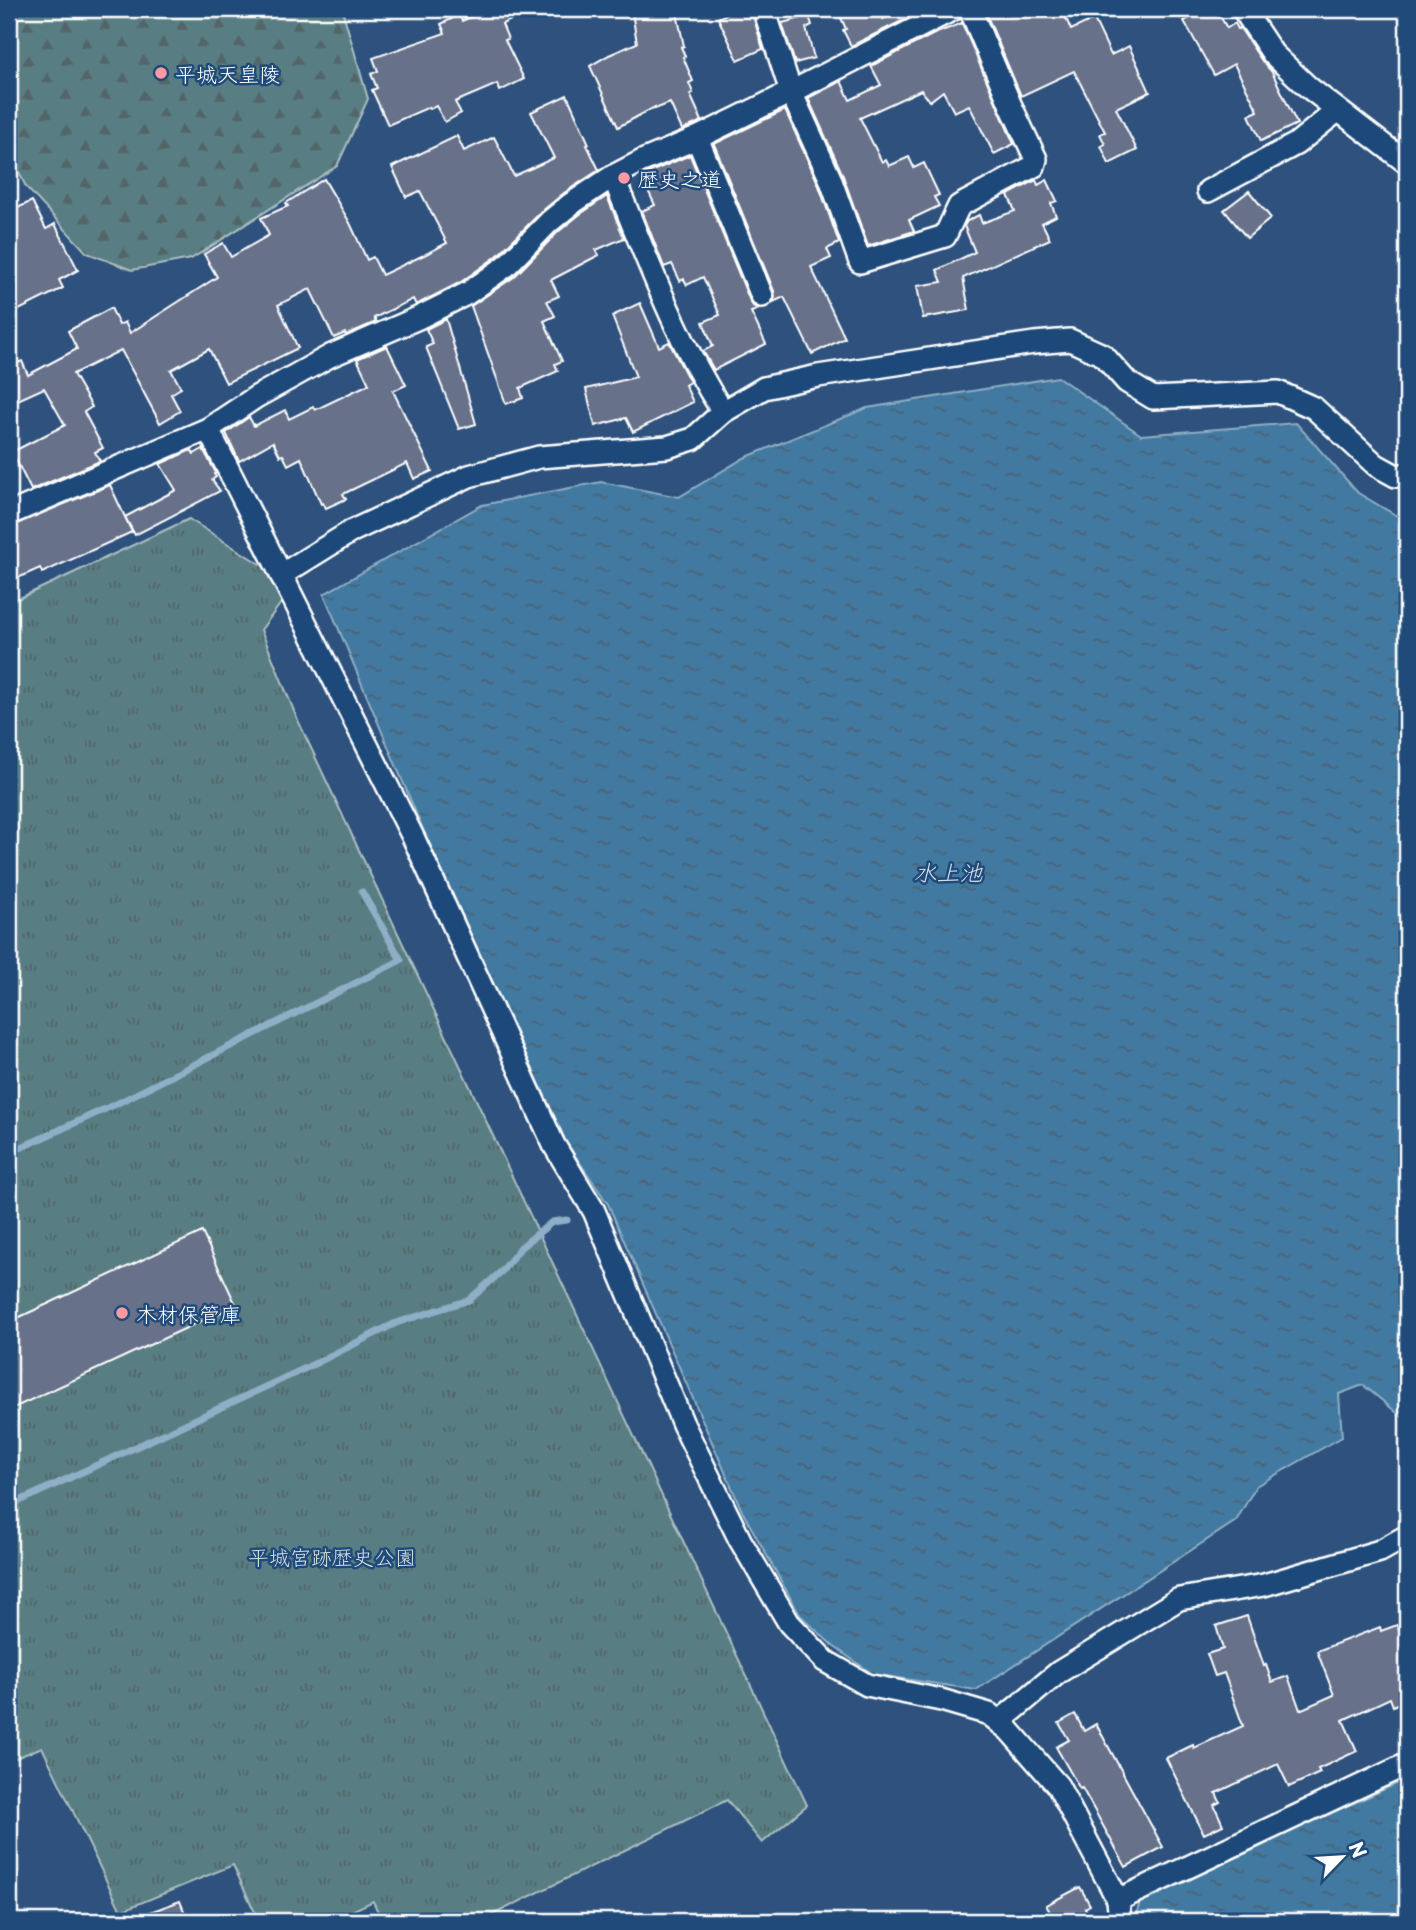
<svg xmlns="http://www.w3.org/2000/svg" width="1416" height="1930" font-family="'Playpen Sans','Klee One',sans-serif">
	<defs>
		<pattern id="forest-firs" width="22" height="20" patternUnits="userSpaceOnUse" patternTransform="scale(1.75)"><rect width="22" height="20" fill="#587e83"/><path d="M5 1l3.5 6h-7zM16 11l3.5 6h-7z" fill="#526568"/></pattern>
		<pattern id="park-tufts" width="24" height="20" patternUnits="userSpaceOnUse" patternTransform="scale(1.75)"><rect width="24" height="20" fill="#587e83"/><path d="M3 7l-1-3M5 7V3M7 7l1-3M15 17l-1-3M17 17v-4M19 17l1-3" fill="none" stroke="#526568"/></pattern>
		<pattern id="water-ripples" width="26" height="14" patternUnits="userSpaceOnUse" patternTransform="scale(1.75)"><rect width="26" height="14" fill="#4379a0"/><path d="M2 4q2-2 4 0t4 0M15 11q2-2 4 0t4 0" fill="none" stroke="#486276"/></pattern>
	</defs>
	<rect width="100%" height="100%" fill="#2e527d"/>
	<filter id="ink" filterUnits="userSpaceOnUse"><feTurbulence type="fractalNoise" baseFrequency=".0143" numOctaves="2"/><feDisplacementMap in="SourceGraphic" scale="14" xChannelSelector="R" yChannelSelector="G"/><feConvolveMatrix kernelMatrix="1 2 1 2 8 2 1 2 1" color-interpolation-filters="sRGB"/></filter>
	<g filter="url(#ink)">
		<polygon fill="url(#forest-firs)" stroke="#acbec1" stroke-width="2" points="14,9 342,9 368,99 337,166 191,259 132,270 87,253 26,187 9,151 9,23"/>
		<polygon fill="url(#park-tufts)" stroke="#acbec1" stroke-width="2" points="189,519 271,571 284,599 261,630 296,716 807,1805 762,1843 727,1800 480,1921 382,1921 373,1901 339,1917 337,1921 259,1921 233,1865 121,1911 42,1747 9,1761 9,603"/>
		<g fill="url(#water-ripples)" stroke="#8eafc6" stroke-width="2">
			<polygon points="1058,377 1141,435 1296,423 1358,493 1397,516 1407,512 1407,1421 1363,1385 1339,1394 1342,1437 1256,1486 1236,1521 976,1690 873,1674 833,1646 800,1615 742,1511 608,1204 566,1142 424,832 324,594 482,505 601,482 679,497 744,458 867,408"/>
			<polygon points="1407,1779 1407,1921 1134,1921 1141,1899"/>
		</g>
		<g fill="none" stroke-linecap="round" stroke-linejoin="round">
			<g stroke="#8eafc6" stroke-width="7">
				<polyline points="9,1153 116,1104 401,960 362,892"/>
				<polyline points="9,1506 308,1367 396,1323 469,1300 502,1271 521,1247 552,1222 567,1220"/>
			</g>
		</g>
		<g fill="#68718a" stroke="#fff" stroke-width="2">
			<polygon points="489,9 535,9 502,24 508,39 505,40 524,79 500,91 497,84 455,102 461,113 445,122 436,106 430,109 429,107 388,125 372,90 377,88 371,74 378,71 373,58 445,33 441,24 459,15 462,21"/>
			<polygon points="646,9 676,9 684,46 681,47 685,56 683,57 693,81 689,83 693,93 690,94 702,121 682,130 670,103 655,109 655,107 618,127 590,66 609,55 637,43 632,12"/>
			<polygon points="737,9 751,9 763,49 738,60 718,18"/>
			<polygon points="837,9 878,9 883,19 907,9 912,9 914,15 851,46 843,30 846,29"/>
			<polygon points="984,9 1062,9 1071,30 1094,19 1111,55 1129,46 1150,92 1116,108 1137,150 1109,164 1101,146 1105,144 1100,134 1105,132 1074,71 1021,96"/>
			<polygon points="1206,9 1216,9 1227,28 1235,23 1238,29 1240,28 1262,61 1272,72 1297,124 1261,141 1249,115 1258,111 1234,64 1214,75 1184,21"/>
			<polygon points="809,16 812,25 806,28 814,58 795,63 782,23"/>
			<polygon points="962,23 1014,144 994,154 969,105 954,112 943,91 930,101 921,90 860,118 882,162 886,160 889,166 909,157 914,168 924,163 939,195 934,197 939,206 909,220 914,231 868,246 842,173 808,98 841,81 850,100 881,85 871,66 934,34"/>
			<polygon points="567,95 589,144 587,145 599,170 564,193 541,212 497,256 461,282 416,305 413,299 374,318 376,322 346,335 345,333 334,338 310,289 278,305 298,348 226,383 209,349 171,370 181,388 171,394 180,411 160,423 121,350 73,374 92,407 84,412 103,448 95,452 100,461 31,490 12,452 65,425 44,388 9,404 9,367 22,361 28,375 77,349 68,331 111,308 119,325 125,322 130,333 217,277 204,254 223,243 231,257 269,235 261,218 288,206 286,203 324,179 350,223 367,260 373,257 382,275 426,254 447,243 420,191 406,197 392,167 457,136 464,151 494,137 514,176 554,158 531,112"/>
			<polygon points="785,110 818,183 839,243 827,249 831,258 811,267 845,338 812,354 784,297 773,302 775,297 774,291 714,144"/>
			<polygon points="690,155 750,301 753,306 759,309 751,312 766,344 714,370 703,351 713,346 703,322 720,315 703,277 687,285 684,279 680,281 672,264 664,267 642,211 655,205 643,180 643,175"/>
			<polygon points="1036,180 1038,185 1047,180 1057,201 1051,203 1056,216 1042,223 1050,239 963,278 969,310 923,318 917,286 942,282 937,270 975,252 964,226 967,221 979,215 982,223 1015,211 1008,195"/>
			<polygon points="1249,191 1271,218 1247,238 1224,210"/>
			<polygon points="607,196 624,238 596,250 599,255 551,280 559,296 547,301 555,316 544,321 562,361 555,364 558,371 520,388 523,398 506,404 471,306 514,277 558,232 579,215"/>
			<polygon points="32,201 46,229 55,224 78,270 59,280 63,288 9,315 9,212"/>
			<polygon points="640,303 659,347 669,342 690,382 685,385 693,402 633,432 626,418 595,426 586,389 636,377 612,316"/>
			<polygon points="446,319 476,424 459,429 426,347 433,344 426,329"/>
			<polygon points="387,346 406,385 393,391 432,471 414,479 407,463 343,494 346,499 326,508 323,503 321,504 301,458 288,465 283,455 280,456 273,442 239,461 226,433 249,417 254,426 285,410 289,419 313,407 315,410 369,384 357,359"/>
			<polygon points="203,449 216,473 214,474 216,477 212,480 220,491 135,535 125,517 176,490 160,464 191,450 194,454"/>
			<polygon points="110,485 132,532 42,573 40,568 9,582 9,527"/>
			<polygon points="202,1232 236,1305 9,1410 9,1322"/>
			<polygon points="1247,1616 1264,1666 1266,1665 1272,1682 1288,1676 1300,1710 1334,1695 1317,1651 1380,1627 1381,1631 1397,1625 1407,1650 1407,1699 1393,1706 1390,1698 1343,1720 1357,1751 1318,1769 1320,1773 1289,1787 1278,1764 1216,1793 1220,1802 1214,1805 1223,1825 1204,1834 1166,1758 1193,1745 1194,1748 1243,1726 1224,1673 1215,1676 1207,1654 1223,1649 1216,1626"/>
			<polygon points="1075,1714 1084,1731 1096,1724 1163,1847 1126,1867 1082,1788 1080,1789 1056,1747 1069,1740 1059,1723"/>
			<polygon points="1080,1887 1090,1905 1085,1908 1092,1921 1055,1921 1046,1905"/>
			<polygon points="180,1901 188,1921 131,1921 131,1919"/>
		</g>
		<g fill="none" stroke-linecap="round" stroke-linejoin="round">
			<defs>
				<g id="minor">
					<polyline points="764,9 791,92 830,178 860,262 945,236 959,206 1034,166 1036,159 1011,106 970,9"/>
					<polyline points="1243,9 1273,54 1308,87 1407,163"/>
					<polyline points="697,138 762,296"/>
					<path d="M613,176C646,256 676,339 723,412"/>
					<polyline points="1208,191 1296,144 1337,111"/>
					<polyline points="208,429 414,839 554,1145 594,1211 683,1424 740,1540 789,1623 825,1661 867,1685 941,1700 989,1714 1009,1730 1058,1786 1118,1900 1120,1921"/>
					<polyline points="9,514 208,429 256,397 330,356 418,318 468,293 506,266 549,222 571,204 613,176 642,161 697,138 791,92 954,9"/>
					<polyline points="281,575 352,531 469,476 539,457 667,447 693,439 723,412 764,388 818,376 1034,343 1070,340 1103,355 1127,382 1153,398 1278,392 1314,408 1376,465 1396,476 1407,474"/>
					<polyline points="999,1722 1059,1672 1179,1599 1264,1585 1380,1551 1407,1536"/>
					<polyline points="1118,1900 1407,1764"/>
				</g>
			</defs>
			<use href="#minor" stroke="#fff" stroke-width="26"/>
			<use href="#minor" stroke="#1f4a7a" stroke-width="21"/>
		</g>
	</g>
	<g fill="#ff9aa2" stroke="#1f4a7a" stroke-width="2.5">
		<circle cx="161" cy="73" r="7"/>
		<circle cx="624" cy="178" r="7"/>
		<circle cx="122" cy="1313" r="7"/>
	</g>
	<g text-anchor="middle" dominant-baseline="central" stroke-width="5" stroke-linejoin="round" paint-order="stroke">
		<g font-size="21" fill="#fff" stroke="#1f4a7a" text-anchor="start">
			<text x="175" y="73">平城天皇陵</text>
			<text x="638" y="178">歴史之道</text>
			<text x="136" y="1313">木材保管庫</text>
		</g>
		<g font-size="21" fill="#d5dfe0" stroke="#1f4a7a">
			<text x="332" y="1556">平城宮跡歴史公園</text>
		</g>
		<g font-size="23" font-style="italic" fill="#d0dee7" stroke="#1f4a7a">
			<text x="948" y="871">水上池</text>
		</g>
	</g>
	<rect width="1416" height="1930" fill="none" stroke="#1f4a7a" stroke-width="35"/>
	<rect x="18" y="18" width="1381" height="1895" fill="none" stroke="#fff" stroke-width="2.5" filter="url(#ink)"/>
	<g transform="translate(1342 1857) rotate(65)" stroke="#1f4a7a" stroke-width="5" paint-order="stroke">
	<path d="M0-5L12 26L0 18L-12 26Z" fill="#ffffff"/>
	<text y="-10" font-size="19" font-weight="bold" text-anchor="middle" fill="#ffffff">N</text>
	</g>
</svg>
